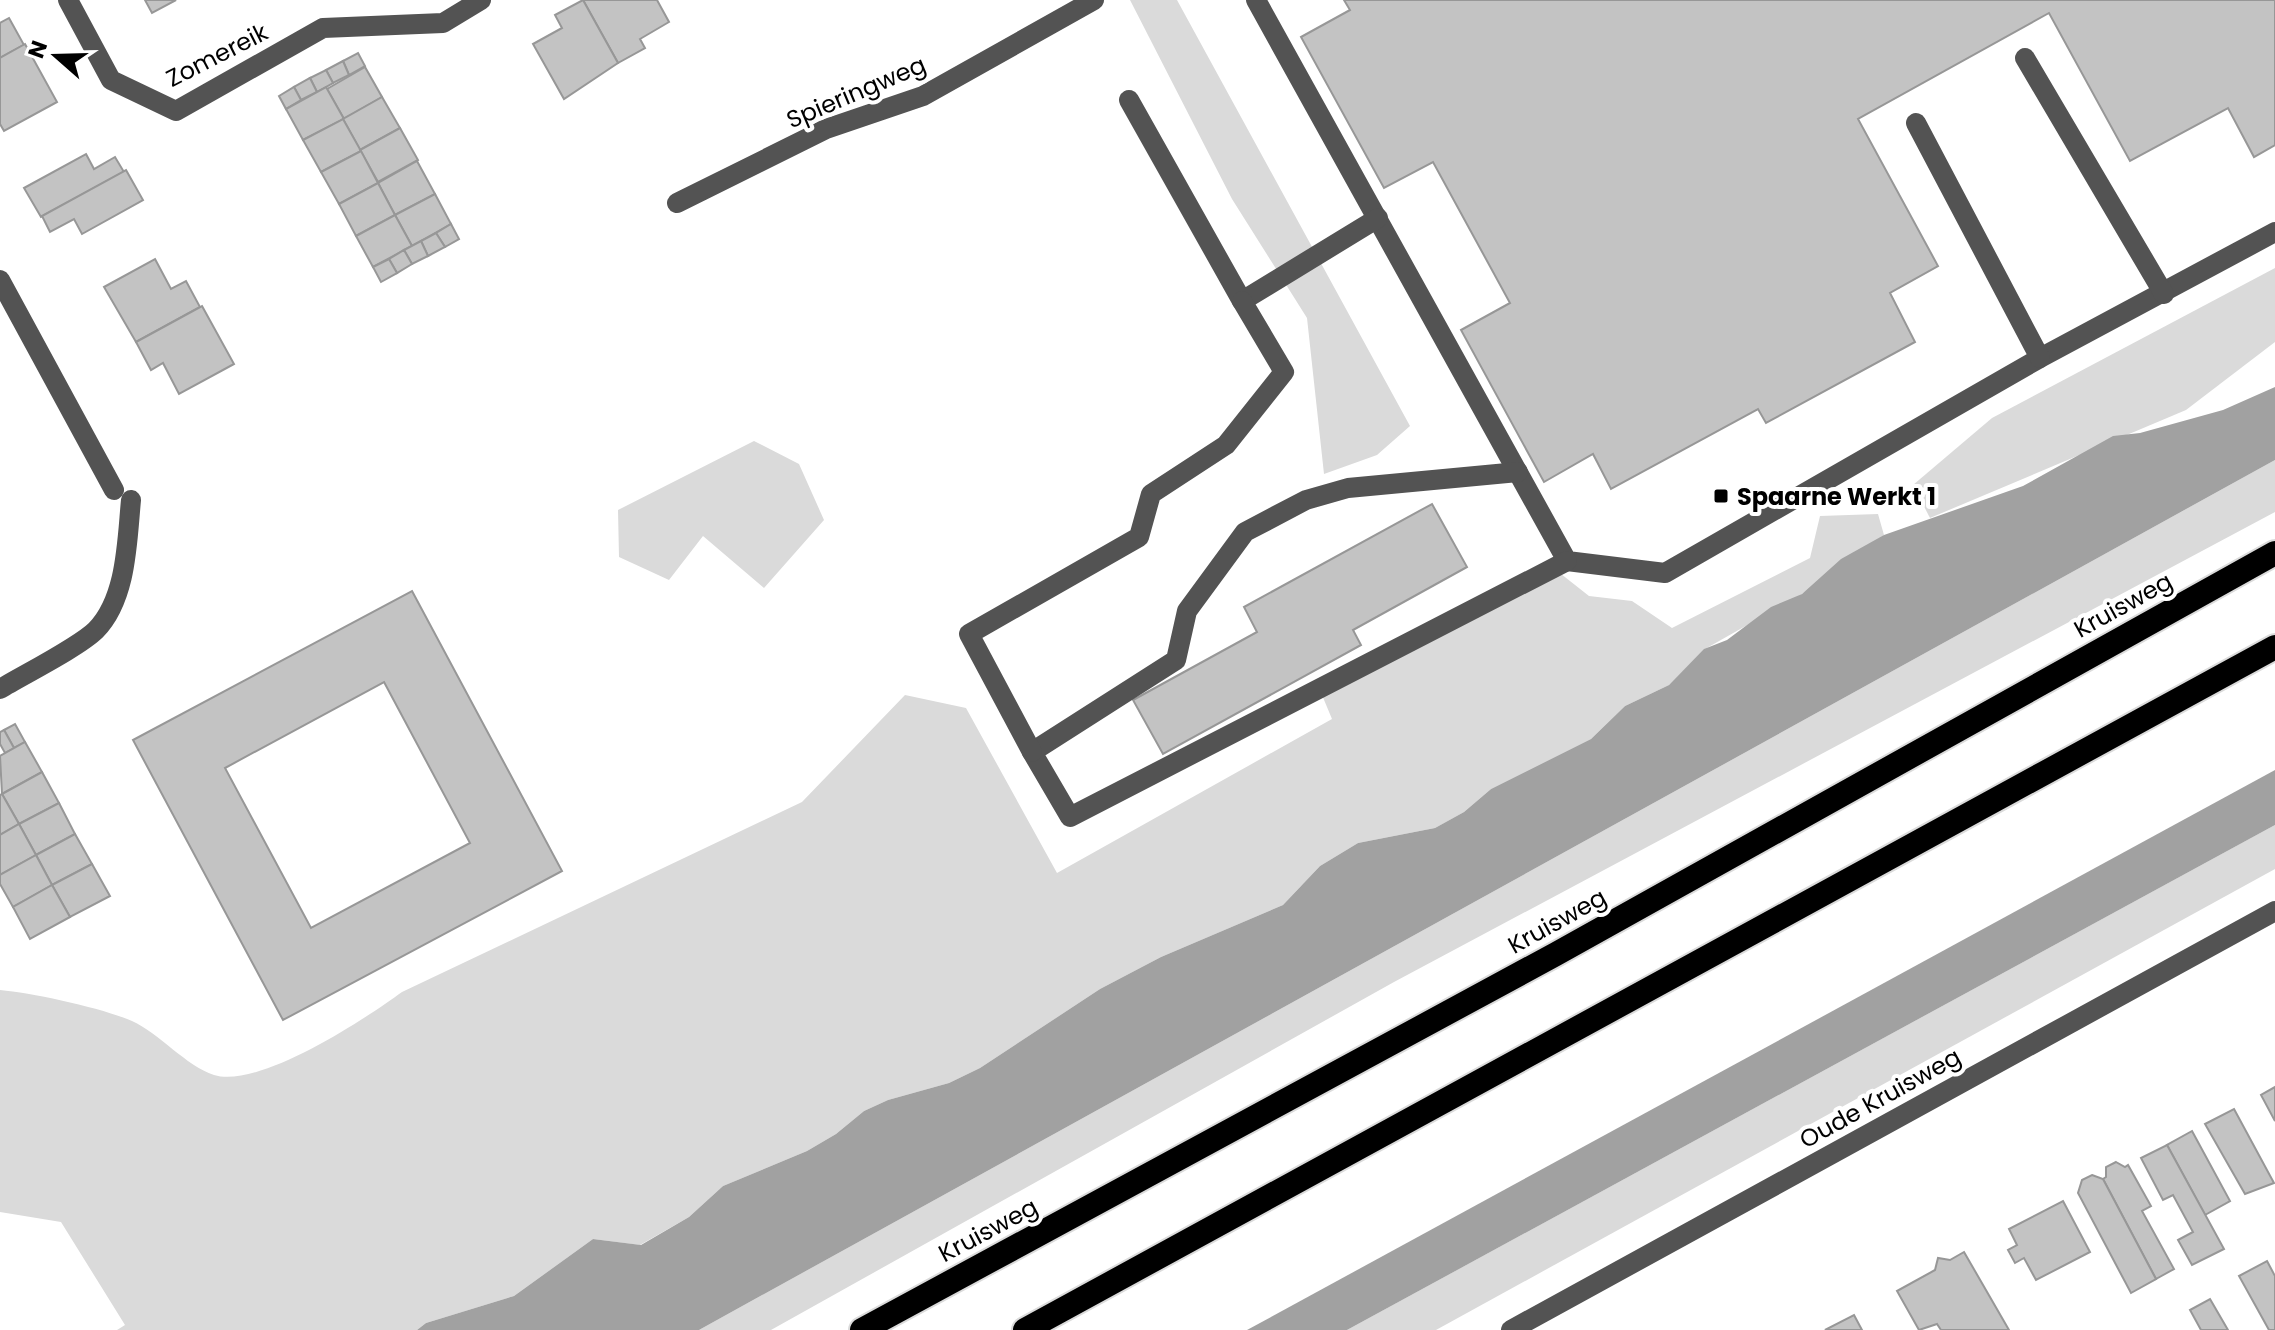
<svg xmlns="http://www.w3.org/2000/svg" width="2275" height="1330" font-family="Poppins,sans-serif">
	<rect width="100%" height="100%" fill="#fff"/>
	<g fill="#dadada">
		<polygon points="1130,0 1177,0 1410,426 1377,455 1324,474 1307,318 1232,199"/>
		<polygon points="2275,268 2275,342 2186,410 1930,518 1913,485 1992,418"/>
		<polygon points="754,441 799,464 824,520 764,588 703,536 669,580 619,557 618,510"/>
		<polygon points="2275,460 2275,512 1394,982 771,1330 699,1330"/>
		<path d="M1878,514L1884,535L1802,594L1705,649L1669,685L1625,706L1591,739L1491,789L1464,812L1435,828L1358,843L1320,866L1283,905L1161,957L1100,989L980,1068L949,1083L888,1100L864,1111L836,1134L807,1151L723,1186L689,1217L640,1245L593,1239L514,1296L426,1323L417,1330H117L125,1325L61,1222L0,1212V990C33,993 102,1008 132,1021C159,1033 186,1066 214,1075C259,1089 365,1019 402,992L802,802L905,695L966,708L1057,873L1332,719L1322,695L1556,570L1589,596L1632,601L1672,628L1810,558L1820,516Z"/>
		<polygon points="2275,825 2275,869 1436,1330 1347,1330"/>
	</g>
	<g fill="#a1a1a1">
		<polygon points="2275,387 2275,460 699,1330 417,1330 426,1323 514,1296 593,1239 641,1245 689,1217 723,1186 807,1151 836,1134 864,1111 888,1100 949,1083 980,1068 1100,989 1161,957 1283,905 1320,866 1358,843 1435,828 1464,812 1491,789 1591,739 1625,706 1669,685 1704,649 1727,640 1771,607 1802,594 1841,559 1884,535 2023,486 2113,436 2140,433 2223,410"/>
		<polygon points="2275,770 2275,825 1347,1330 1247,1330"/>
	</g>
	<g fill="#c3c3c3" stroke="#979797" stroke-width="2" fill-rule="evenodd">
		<polygon points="145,0 176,0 152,13"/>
		<polygon points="583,0 657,0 669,22 640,39 645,48 618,63"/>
		<polygon points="583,0 618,63 564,99 533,44 562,28 555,15"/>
		<polygon points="1344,0 2275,0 2275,145 2254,157 2228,108 2130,161 2049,13 1858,119 1938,266 1890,293 1915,342 1766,423 1758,409 1611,489 1593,454 1544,482 1461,330 1510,303 1433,162 1384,188 1301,37 1350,10"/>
		<polygon points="9,18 24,45 0,58 0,23"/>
		<polygon points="25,44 57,102 4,131 0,124 0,58"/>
		<polygon points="358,53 365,66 349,75 343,61"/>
		<polygon points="343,61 349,75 333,83 326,70"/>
		<polygon points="365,67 382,97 344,119 327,89"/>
		<polygon points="326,70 333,83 317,92 310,78"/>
		<polygon points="310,78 317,92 301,100 294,87"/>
		<polygon points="294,87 301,100 286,109 279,96"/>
		<polygon points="326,87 344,119 303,140 286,109"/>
		<polygon points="382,97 400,128 360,150 343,119"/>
		<polygon points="343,119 361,151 321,172 303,140"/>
		<polygon points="400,128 418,160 378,182 360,150"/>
		<polygon points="361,151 378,183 339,204 321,172"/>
		<polygon points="86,154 94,169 115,157 124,172 41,217 24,188"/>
		<polygon points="417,161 435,194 395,215 378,183"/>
		<polygon points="126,170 143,200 82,234 74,219 50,232 42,216"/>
		<polygon points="378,183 395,215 356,236 339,204"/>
		<polygon points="435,194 451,224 412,246 395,215"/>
		<polygon points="395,215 412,246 373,267 356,236"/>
		<polygon points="451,224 459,239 445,247 436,233"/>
		<polygon points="436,233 445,247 428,256 421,241"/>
		<polygon points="421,241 428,256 412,264 404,250"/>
		<polygon points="404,250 412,264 397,273 389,259"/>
		<polygon points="155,259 171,289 186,281 200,307 136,342 104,287"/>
		<polygon points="389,259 397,273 381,282 373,267"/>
		<polygon points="202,306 234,364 179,394 163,363 151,370 136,342"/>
		<polygon points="1432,504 1467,567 1353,630 1361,645 1163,754 1133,700 1257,632 1244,607"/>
		<path d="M412,591L562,871L283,1020L133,740ZM384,682L470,843L311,928L225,768Z"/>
		<polygon points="15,724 25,742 14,748 4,730"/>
		<polygon points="4,730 14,748 5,753 0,744 0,732"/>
		<polygon points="25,742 42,772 2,794 0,756"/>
		<polygon points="42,772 59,803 19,824 2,794"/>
		<polygon points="2,794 19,824 0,835 0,795"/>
		<polygon points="59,803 75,834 36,855 19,824"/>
		<polygon points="19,824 36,855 0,875 0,835"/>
		<polygon points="75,834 92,864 52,885 36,855"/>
		<polygon points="36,855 52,885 13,907 0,884 0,875"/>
		<polygon points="92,864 110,896 70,917 52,885"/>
		<polygon points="52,885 70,917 30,939 13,907"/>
		<polygon points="2275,1087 2275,1121 2261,1095"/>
		<polygon points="2234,1109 2274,1183 2245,1194 2205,1124"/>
		<polygon points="2192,1131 2230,1201 2205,1215 2167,1145"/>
		<polygon points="2167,1145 2224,1249 2192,1265 2178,1240 2193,1232 2173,1195 2163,1200 2141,1158"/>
		<polygon points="2116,1162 2125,1167 2128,1165 2151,1206 2142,1211 2174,1269 2156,1279 2103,1179 2106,1177 2106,1167"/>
		<polygon points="2092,1175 2103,1179 2156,1279 2131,1293 2078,1193 2082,1180"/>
		<polygon points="2063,1201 2090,1252 2036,1280 2024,1258 2015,1263 2008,1250 2017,1245 2009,1229"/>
		<polygon points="1964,1252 2009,1330 1941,1330 1937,1324 1919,1330 1897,1291 1935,1270 1938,1258 1950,1260"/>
		<polygon points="2267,1261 2275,1276 2275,1330 2269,1330 2239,1276"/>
		<polygon points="2210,1299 2228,1330 2201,1330 2190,1310"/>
		<polygon points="1854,1315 1862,1330 1825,1330"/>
	</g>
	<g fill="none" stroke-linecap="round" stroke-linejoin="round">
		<defs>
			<g id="highway">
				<polyline points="862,1330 1556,954 2275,553"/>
				<polyline points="1025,1330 2275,647"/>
			</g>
		</defs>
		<use href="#highway" stroke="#dbdbdb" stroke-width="28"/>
		<g stroke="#535353" stroke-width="20">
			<polyline points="68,0 111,80 176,111 323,28 443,23 481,0"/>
			<polyline points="1256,0 1567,561 1665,573 2040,358 2275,232"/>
			<polyline points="2025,58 2164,294"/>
			<polyline points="1129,100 1242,301 1378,218"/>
			<polyline points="1916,123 2040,358"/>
			<polyline points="677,203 826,129 923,96 1094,0"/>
			<polyline points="0,280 114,490"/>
			<polyline points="1518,472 1348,488 1306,500 1245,532 1187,611 1176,660 1032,752 1070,817 1567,561"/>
			<path d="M0,689C23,675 79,647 96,630C127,598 127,541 131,500"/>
			<polyline points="1032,752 969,634 1139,537 1151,494 1226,445 1284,372 1242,301"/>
			<polyline points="1511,1330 2275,911"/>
		</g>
		<use href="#highway" stroke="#000" stroke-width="24"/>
	</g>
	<rect fill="#000" stroke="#fff" stroke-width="3" x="1713" y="488" width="16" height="16" rx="4"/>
	<g text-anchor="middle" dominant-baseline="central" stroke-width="8" stroke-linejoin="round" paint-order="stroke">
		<g font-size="24" fill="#000" stroke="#fff">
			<text transform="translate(217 55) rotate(-27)">Zomereik</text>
			<text transform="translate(856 92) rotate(-23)">Spieringweg</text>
			<text transform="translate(2123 605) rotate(-29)">Kruisweg</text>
			<text transform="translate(1557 921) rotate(-29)">Kruisweg</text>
			<text transform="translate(1880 1098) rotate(-29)">Oude Kruisweg</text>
			<text transform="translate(988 1230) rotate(-28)">Kruisweg</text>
		</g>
		<g font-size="24" font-weight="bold" fill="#000" stroke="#fff" text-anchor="start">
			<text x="1737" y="496">Spaarne Werkt 1</text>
		</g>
	</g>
	<g transform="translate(56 56) rotate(290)" stroke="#ffffff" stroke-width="6" paint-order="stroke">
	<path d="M0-6L14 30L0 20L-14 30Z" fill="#000000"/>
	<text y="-12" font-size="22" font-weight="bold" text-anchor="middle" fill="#000000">N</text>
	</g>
</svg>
